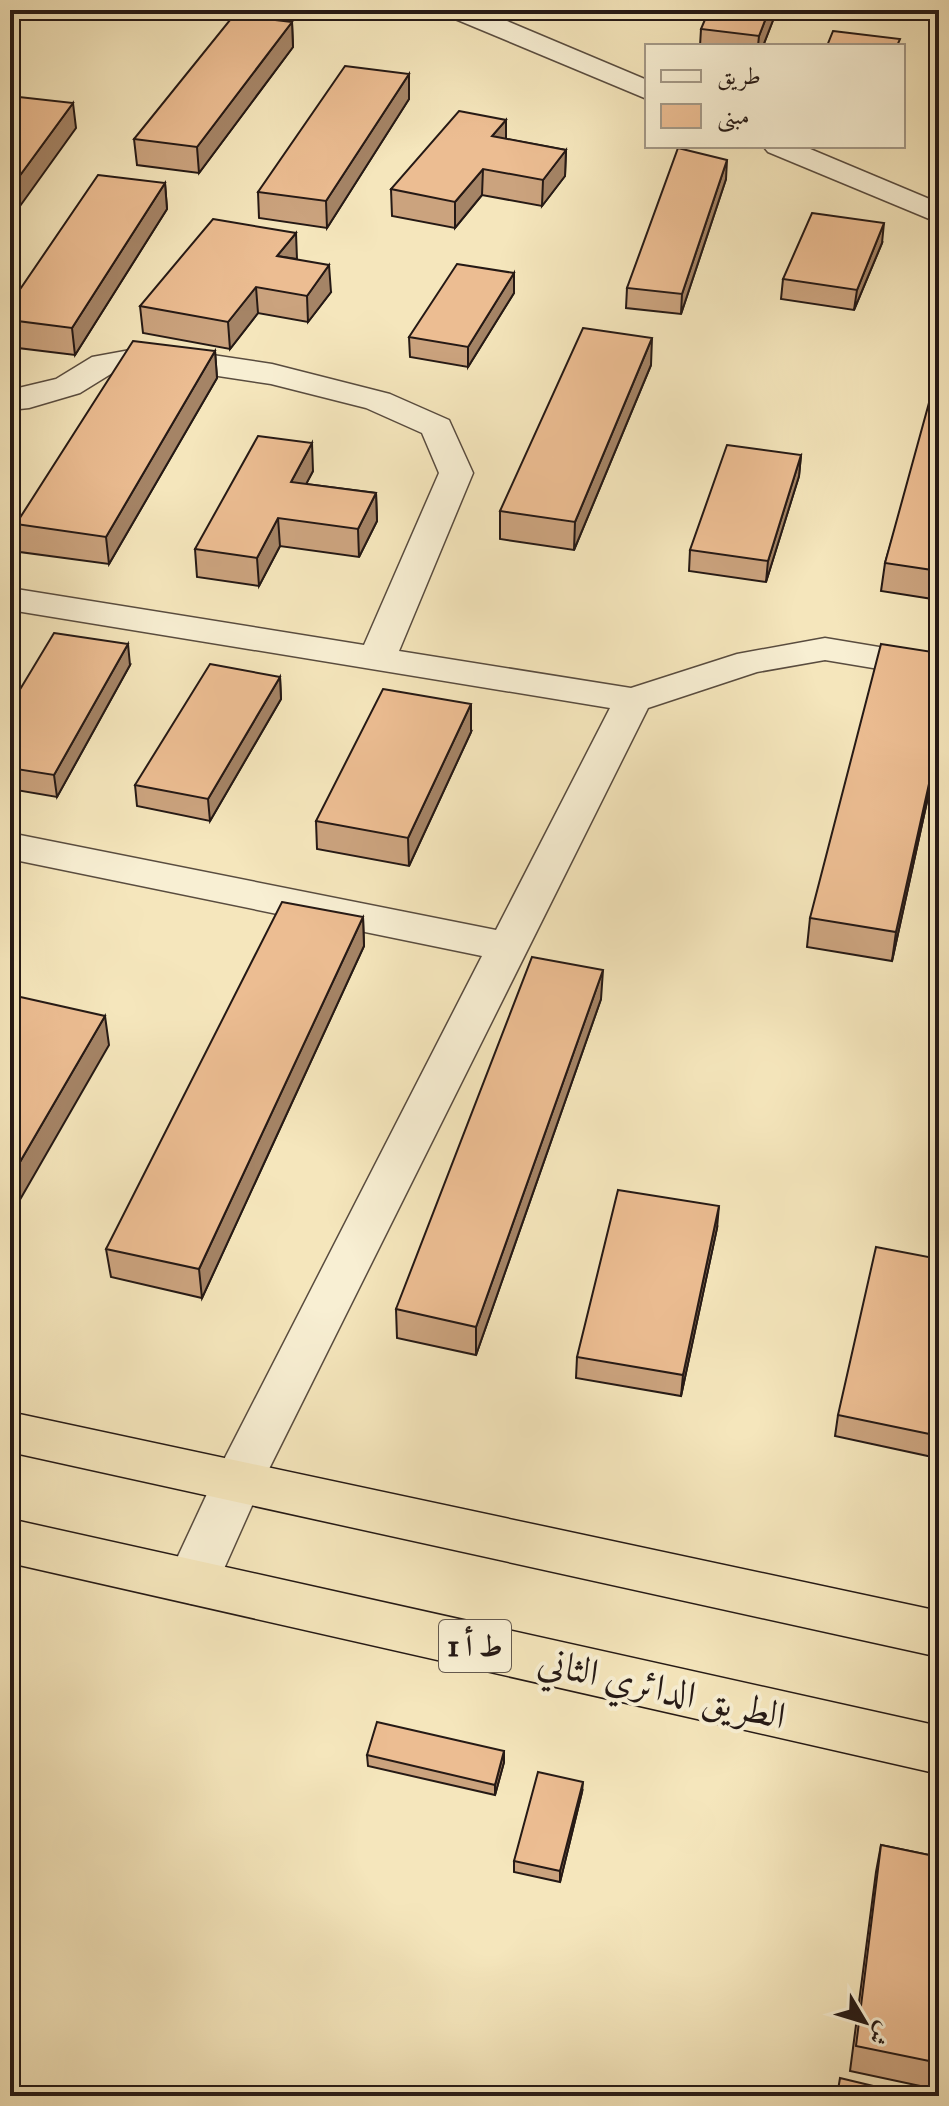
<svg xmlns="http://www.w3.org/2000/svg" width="949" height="2106" font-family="'IM FELL Great Primer',Amiri,serif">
	<rect width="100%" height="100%" fill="#f5e6bc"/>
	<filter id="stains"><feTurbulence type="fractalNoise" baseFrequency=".0025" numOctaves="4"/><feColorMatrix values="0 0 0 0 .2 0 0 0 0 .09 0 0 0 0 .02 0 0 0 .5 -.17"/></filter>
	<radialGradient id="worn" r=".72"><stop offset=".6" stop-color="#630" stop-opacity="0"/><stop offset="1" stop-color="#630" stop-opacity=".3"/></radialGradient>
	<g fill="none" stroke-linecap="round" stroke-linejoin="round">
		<defs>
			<g id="minor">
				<polygon points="444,10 481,10 647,80 647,99 448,16"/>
				<polygon points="763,146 803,146 939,203 939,223 768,152"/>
				<polygon points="152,346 272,364 390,394 449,420 473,473 399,651 631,688 737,654 825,638 939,657 939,679 825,660 757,672 648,708 263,1481 211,1598 192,1604 173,1598 166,1582 213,1481 482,956 10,859 10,833 496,930 610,708 10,610 10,588 364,645 439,473 422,433 366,408 271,384 152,366 114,372 80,393 29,408 10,410 10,390 56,379 92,357"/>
			</g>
			<g id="highway">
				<polygon points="10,1412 939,1611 939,1657 10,1452"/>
				<polygon points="10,1519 939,1726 939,1774 10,1563"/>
			</g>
		</defs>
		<use href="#minor" stroke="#594c3f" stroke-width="3"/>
		<use href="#highway" stroke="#251915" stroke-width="3"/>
		<use href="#minor" fill="#f8efd3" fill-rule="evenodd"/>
		<use href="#highway" fill="#f5e6bc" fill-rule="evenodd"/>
	</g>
	<g fill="#cba37e" stroke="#251915" stroke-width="2">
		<polygon points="777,10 763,46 700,46 701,29"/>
		<polygon points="851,10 914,10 910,19 851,11"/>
		<polygon points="292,22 293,47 199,173 137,165 134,139"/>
		<polygon points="409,74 409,99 327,228 259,218 258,192"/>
		<polygon points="506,120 506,139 566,150 565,176 542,206 482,195 455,228 392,216 391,189"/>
		<polygon points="726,179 681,314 626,308 627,288"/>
		<polygon points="165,183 167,209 75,355 10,347 10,304"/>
		<polygon points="882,243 854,310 781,299 783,279"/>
		<polygon points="297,260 331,292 308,322 258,313 230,349 143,333 140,306"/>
		<polygon points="514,273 514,293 468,367 410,357 409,337"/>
		<polygon points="215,351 217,378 109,564 20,552 16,524"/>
		<polygon points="651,365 574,550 500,539 500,511"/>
		<polygon points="939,382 939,600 881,591 885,563"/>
		<polygon points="801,455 799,476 766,582 689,571 690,550"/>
		<polygon points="313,471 306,484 376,493 377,521 359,557 280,546 259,586 197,577 195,549"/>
		<polygon points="939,653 939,747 892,961 807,947 810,918"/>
		<polygon points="130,665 57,797 10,789 10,706"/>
		<polygon points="280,677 281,699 210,821 137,806 135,785"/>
		<polygon points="471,732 409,866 317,849 316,821"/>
		<polygon points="363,917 364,946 202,1298 111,1277 106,1249"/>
		<polygon points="601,999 476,1355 397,1338 396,1309"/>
		<polygon points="717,1228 681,1396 576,1378 577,1357"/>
		<polygon points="939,1259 939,1445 937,1458 835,1436 838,1415"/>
		<polygon points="504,1751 504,1762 495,1795 368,1766 367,1755"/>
		<polygon points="582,1792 560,1882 514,1872 514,1861"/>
		<polygon points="881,1845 939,1857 939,2090 850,2071 876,1872"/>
	</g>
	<g fill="#a58466" stroke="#251915" stroke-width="2">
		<polygon points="769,10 777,10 763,46 758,46 759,36"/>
		<polygon points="292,22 293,47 199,173 197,147"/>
		<polygon points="409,74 409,99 327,228 326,201"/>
		<polygon points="73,103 76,128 10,220 10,189"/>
		<polygon points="506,120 506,145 492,136"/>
		<polygon points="566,150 565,176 542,206 543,180"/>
		<polygon points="727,160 726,179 681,314 682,294"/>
		<polygon points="483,169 482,195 455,228 455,202"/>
		<polygon points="165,183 167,209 75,355 72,328"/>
		<polygon points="884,223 882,243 854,310 857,290"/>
		<polygon points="296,233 297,259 277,256"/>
		<polygon points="329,265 331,292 308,322 307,296"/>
		<polygon points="514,273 514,293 468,367 468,347"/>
		<polygon points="256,287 258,313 230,349 228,322"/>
		<polygon points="652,338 651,365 574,550 575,522"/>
		<polygon points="215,351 217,378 109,564 106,537"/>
		<polygon points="312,443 313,471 293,509 291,482"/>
		<polygon points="801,455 799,476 766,582 768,561"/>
		<polygon points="376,493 377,521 359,557 358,529"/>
		<polygon points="278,518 280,546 259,586 257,558"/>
		<polygon points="128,644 130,665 57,797 54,775"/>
		<polygon points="280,677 281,699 210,821 208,799"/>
		<polygon points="471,704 471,732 409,866 408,838"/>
		<polygon points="939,739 939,747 892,961 896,932"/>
		<polygon points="363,917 364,946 202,1298 199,1269"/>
		<polygon points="603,970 601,999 476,1355 476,1327"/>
		<polygon points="105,1016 109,1045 10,1217 10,1179"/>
		<polygon points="719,1206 717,1228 681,1396 683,1375"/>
		<polygon points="504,1751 504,1762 495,1795 495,1785"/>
		<polygon points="583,1782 582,1792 560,1882 560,1871"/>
	</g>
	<g fill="#ecbd92" stroke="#251915" stroke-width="2">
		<polygon points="709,10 769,10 759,36 701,29"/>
		<polygon points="234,15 292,22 197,147 134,139"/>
		<polygon points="833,31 900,39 897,46 827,46"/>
		<polygon points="345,66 409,74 326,201 258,192"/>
		<polygon points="10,96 73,103 10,189"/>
		<polygon points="459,111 506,120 492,136 566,150 543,180 483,169 455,202 391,189"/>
		<polygon points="678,148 727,160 682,294 627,288"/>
		<polygon points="98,175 165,183 72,328 10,320 10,304"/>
		<polygon points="812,213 884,223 857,290 783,279"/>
		<polygon points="213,219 296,233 277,256 329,265 307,296 256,287 228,322 140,306"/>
		<polygon points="457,264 514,273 468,347 409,337"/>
		<polygon points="583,328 652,338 575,522 500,511"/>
		<polygon points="133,341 215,351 106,537 16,524"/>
		<polygon points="935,381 939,382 939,571 885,563"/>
		<polygon points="258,436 312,443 291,482 376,493 358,529 278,518 257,558 195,549"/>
		<polygon points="727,445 801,455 768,561 690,550"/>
		<polygon points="54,633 128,644 54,775 10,768 10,706"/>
		<polygon points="881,644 939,653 939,739 896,932 810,918"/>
		<polygon points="210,664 280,677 208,799 135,785"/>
		<polygon points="383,689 471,704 408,838 316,821"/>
		<polygon points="282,902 363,917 199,1269 106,1249"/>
		<polygon points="532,957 603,970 476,1327 396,1309"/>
		<polygon points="16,996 105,1016 10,1179 10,1006"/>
		<polygon points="618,1190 719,1206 683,1375 577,1357"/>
		<polygon points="876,1247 939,1259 939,1436 838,1415"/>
		<polygon points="377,1722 504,1751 495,1785 367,1755"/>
		<polygon points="538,1772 583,1782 560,1871 514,1861"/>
		<polygon points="881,1845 939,1857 939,2063 856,2046"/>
		<polygon points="840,2078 915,2096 837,2096"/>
	</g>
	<g text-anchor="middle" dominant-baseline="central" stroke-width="8" stroke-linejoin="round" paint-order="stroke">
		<rect fill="#f8efd3" stroke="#64594e" stroke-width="2" x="439" y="1620" width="72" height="52" rx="6"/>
		<g font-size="30" font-weight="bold" fill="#251915">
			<text x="475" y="1646">ط أ 1</text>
		</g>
		<g font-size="38" fill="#251915" stroke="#f8efd3">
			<text transform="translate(662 1688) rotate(13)">الطريق الدائري الثاني</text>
		</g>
	</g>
	<rect width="949" height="2106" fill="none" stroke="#f5e6bc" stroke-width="40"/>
	<rect x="12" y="12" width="925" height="2082" fill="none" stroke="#251915" stroke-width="4"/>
	<rect x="20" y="20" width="909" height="2066" fill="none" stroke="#251915" stroke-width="2"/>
	<rect x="645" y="44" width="260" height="104" fill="#f8efd3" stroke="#a49987" stroke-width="2"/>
	<rect x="661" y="70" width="40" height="12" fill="#f8efd3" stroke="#a49987" stroke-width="2"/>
	<text x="717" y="84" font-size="24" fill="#251915">طريق</text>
	<rect x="661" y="104" width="40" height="24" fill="#ecbd92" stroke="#a49987" stroke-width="2"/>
	<text x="717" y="124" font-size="24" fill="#251915">مبنى</text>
	<g transform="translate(865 2022) rotate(128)" stroke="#f8efd3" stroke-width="6" paint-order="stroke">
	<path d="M0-6L14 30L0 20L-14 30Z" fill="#251915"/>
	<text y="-12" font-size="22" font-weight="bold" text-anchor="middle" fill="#251915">ش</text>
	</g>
	<rect width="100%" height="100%" filter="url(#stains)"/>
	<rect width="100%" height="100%" fill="url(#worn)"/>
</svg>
